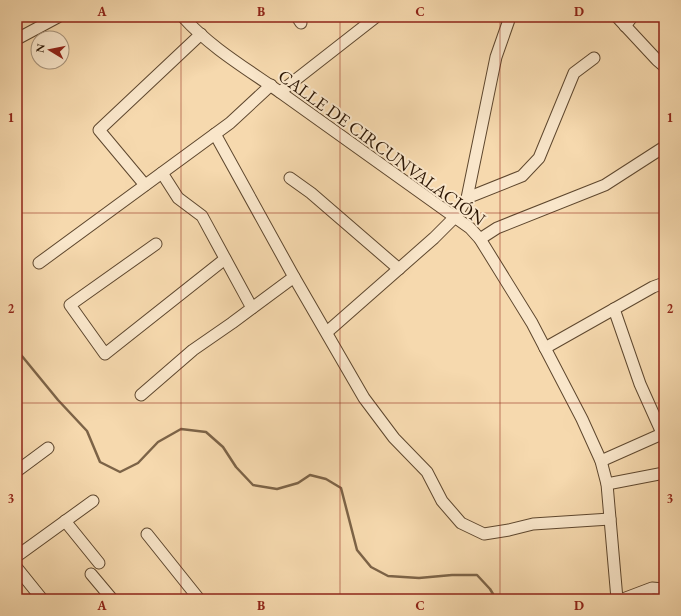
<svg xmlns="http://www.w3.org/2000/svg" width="681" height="616" font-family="'EB Garamond',serif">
	<rect width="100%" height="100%" fill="#f6d9ae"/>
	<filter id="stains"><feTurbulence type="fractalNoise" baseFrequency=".005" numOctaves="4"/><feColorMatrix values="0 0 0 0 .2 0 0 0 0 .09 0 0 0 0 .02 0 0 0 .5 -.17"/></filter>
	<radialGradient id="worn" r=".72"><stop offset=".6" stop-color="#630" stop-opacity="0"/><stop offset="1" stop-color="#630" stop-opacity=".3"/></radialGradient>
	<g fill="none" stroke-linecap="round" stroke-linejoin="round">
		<polyline stroke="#7c6347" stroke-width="2.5" points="17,350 58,400 87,431 100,462 120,472 138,463 158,442 181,429 206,432 223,447 236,467 253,485 277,489 298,483 310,475 326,479 341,488 357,550 371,567 388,576 419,578 452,575 477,575 490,589 496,599"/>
		<defs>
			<g id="minor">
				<path d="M183,17C212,49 249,70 284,95C346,139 408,183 470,228L480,239L532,323L582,419L601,461L607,484L617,599"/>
				<polyline points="297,17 301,23"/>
				<polyline points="617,17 657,60 664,66"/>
				<polyline points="625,26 632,17"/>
				<polyline points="17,39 58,17"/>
				<polyline points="280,92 376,17"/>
				<polyline points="215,134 294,277 364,398 394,438 427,472 442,501 461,523 484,534 509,530 533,524 610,519"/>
				<polyline points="162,173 178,198 202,216 252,308"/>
				<polyline points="290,178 311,193 399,269"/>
				<polyline points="145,185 99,130 201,34"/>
				<polyline points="467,198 522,176 539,158 574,73 594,58"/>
				<polyline points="480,239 497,228 605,185 664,147"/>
				<polyline points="156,244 70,305 105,354 225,259"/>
				<polyline points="39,263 230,123 271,85"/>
				<polyline points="614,309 640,384 662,433"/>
				<polyline points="327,332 434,238 455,217 467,198 496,57 510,17"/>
				<polyline points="545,348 653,287 664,283"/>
				<polyline points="141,395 193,350 232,323 294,277"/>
				<polyline points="601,461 664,433"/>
				<polyline points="17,471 48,448"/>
				<polyline points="607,484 664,473"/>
				<polyline points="65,521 99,563"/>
				<polyline points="147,534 199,599"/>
				<polyline points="17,556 93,501"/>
				<polyline points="17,568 42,599"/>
				<polyline points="91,574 112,599"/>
				<polyline points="623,599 652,588 664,589"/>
			</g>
		</defs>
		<use href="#minor" stroke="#5e472e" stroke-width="13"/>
		<use href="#minor" stroke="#f9e6ca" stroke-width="11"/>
	</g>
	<path fill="none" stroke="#8f2418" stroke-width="1" stroke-opacity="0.55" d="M181,17V599M340,17V599M500,17V599M17,213H664M17,403H664"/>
	<g text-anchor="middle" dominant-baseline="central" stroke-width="4" stroke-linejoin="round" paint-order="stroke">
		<g font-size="18" fill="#2c1604" stroke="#f9e6ca">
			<text transform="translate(382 147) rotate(36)">CALLE DE CIRCUNVALACIÓN</text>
		</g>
	</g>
	<rect width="681" height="616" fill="none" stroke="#f6d9ae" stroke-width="44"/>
	<g transform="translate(50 50) rotate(280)"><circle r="19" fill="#f9e6ca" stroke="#a7937b"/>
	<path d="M0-3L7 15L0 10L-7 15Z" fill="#8f2418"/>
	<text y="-6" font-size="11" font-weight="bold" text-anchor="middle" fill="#2c1604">N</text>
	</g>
	<rect x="22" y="22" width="637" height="572" fill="none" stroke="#8f2418" stroke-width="1.5"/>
	<g font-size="13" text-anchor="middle" font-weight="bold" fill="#8f2418">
		<text x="102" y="16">A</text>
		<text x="261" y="16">B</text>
		<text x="420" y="16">C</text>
		<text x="579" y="16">D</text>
		<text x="11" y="122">1</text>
		<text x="670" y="122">1</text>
		<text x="11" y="313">2</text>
		<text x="670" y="313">2</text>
		<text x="11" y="503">3</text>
		<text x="670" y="503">3</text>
		<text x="102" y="610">A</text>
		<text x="261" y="610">B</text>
		<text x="420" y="610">C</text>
		<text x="579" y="610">D</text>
	</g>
	<rect width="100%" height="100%" filter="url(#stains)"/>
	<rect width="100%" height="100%" fill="url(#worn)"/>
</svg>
